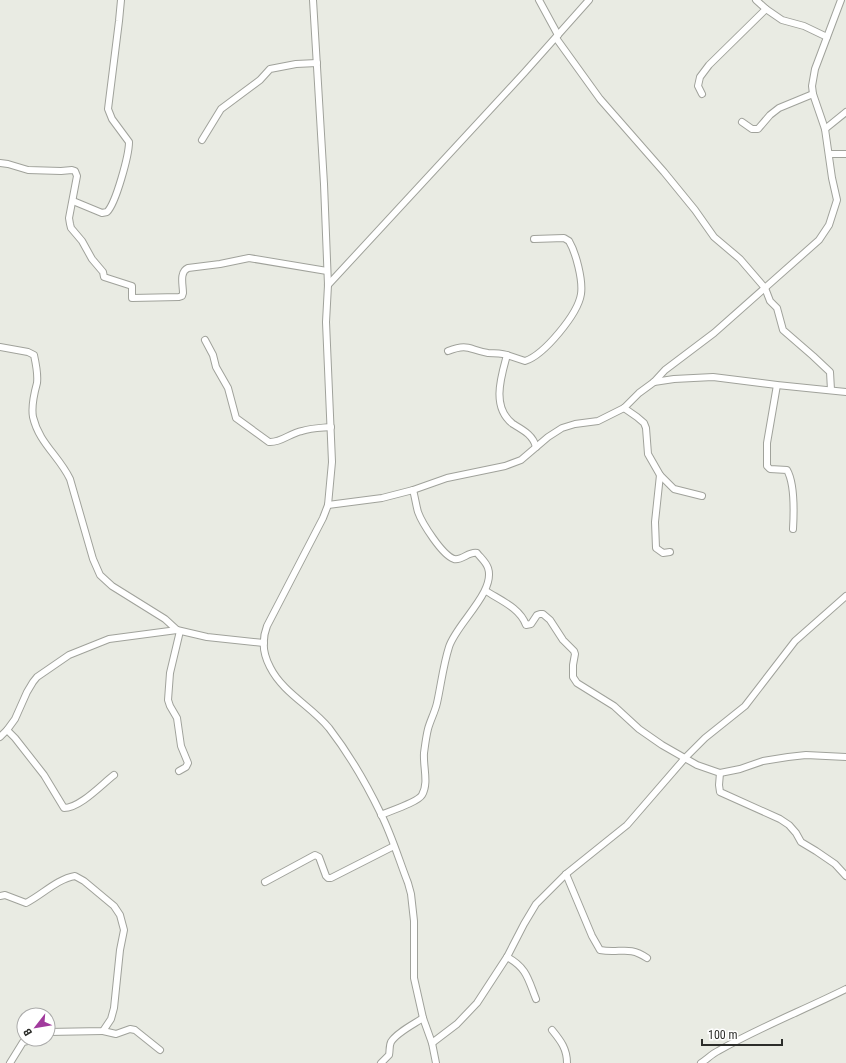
<svg xmlns="http://www.w3.org/2000/svg" width="846" height="1063" font-family="'Roboto Condensed',sans-serif">
	<rect width="100%" height="100%" fill="#e9ebe3"/>
	<g fill="none" stroke-linecap="round" stroke-linejoin="round">
		<defs>
			<g id="minor">
				<path d="M313,0L324,184L328,285L326,322L332,462L328,505L323,518L267,626C262,639 263,654 270,667C283,693 311,706 329,728C349,754 367,785 381,814C392,836 399,860 408,883L411,894L414,921V978L423,1018L432,1043L436,1063"/>
				<polyline points="539,0 558,35"/>
				<polyline points="756,0 766,9 782,20 804,26 827,37"/>
				<polyline points="556,38 600,99 664,172 695,210 714,237 740,259 765,288 770,301 777,308 783,330 813,356 830,372 831,390"/>
				<polyline points="702,94 698,86 700,77 709,65 766,9"/>
				<polyline points="742,122 752,129 758,129 770,115 779,108 813,94"/>
				<polyline points="825,129 846,112"/>
				<polyline points="202,140 221,109 260,80 270,69 296,64 317,63"/>
				<polyline points="829,154 846,154"/>
				<path d="M0,163L8,164L28,170L61,171L72,170L75,171L77,176L69,218L70,224L71,228L82,241L92,259L103,272L104,277L132,286V298L179,297L182,296L183,293C183,285 179,272 188,268L220,264L249,258L327,271"/>
				<path d="M73,201L102,213L107,212C116,203 129,155 129,142L112,119L108,109L119,21L121,0"/>
				<polyline points="328,285 524,73 589,0"/>
				<path d="M205,340L213,355L216,367L228,388L236,418L269,442C281,443 290,433 302,431C311,428 321,428 331,427"/>
				<path d="M0,347L28,352L34,355C36,364 38,375 37,383C34,394 31,406 33,417C39,443 59,456 70,479L93,559L100,575L112,586L165,619L177,630"/>
				<path d="M448,351C469,343 469,350 488,353C494,353 500,353 507,355C501,377 491,407 513,424C523,430 533,435 536,447"/>
				<path d="M507,355L525,361C544,355 578,314 581,294C583,280 576,253 569,241L564,238L534,239"/>
				<polyline points="654,382 674,379 713,377 777,385 846,392"/>
				<path d="M777,385L767,443V466L770,469L787,470C795,484 794,512 793,529"/>
				<polyline points="624,408 637,417 644,423 646,428 648,454 660,475 655,522 656,548 663,553 670,552"/>
				<polyline points="660,475 674,489 702,496"/>
				<polyline points="328,505 382,498 413,490 447,478 505,466 521,460 548,437 562,428 575,424 598,421 624,408 639,393 654,382 665,370 714,333 819,240 829,225 837,200 832,178 825,129 813,94 812,86 815,69 841,0"/>
				<path d="M486,591C500,600 520,608 526,625L531,624L537,615L540,614H543L550,620L563,640L574,651L575,654L573,665V677L577,683L614,706L639,729L662,745L697,765L720,773L719,785L720,792L780,819L789,825L796,833L801,842L816,851L835,864L846,876"/>
				<path d="M7,730L15,738L44,775L64,808C80,808 102,784 114,775"/>
				<polyline points="0,737 7,730 15,719 27,692 33,682 37,677 69,655 109,639 177,630 207,637 264,643"/>
				<polyline points="179,771 186,767 188,763 181,746 177,718 170,706 168,700 170,673 180,631"/>
				<polyline points="720,773 740,769 763,761 788,757 806,755 846,757"/>
				<path d="M381,815C390,811 418,802 422,795C429,783 423,767 424,753C425,746 426,737 428,729C430,721 435,712 437,703C441,685 443,666 449,647C456,624 496,592 488,568C486,562 481,558 477,553C469,551 462,561 454,559C442,555 422,523 418,512C416,505 415,497 413,490"/>
				<path d="M566,874L592,936L600,950C620,954 628,945 647,958"/>
				<polyline points="265,882 315,855 319,857 326,876 328,878 331,878 394,846"/>
				<path d="M0,896L5,895L26,903C42,895 57,879 75,876L84,881L114,906L120,915L124,930L120,950L114,1008L111,1019L103,1031L48,1032"/>
				<path d="M507,957C527,968 528,979 536,999"/>
				<path d="M552,1030C561,1041 567,1049 567,1063"/>
				<polyline points="103,1031 116,1034 130,1029 135,1030 160,1050"/>
				<polyline points="432,1043 457,1024 477,1003 507,957 524,924 536,904 566,874 627,825 685,758 705,738 745,706 795,641 846,596"/>
				<polyline points="10,1063 23,1042 36,1039"/>
				<path d="M381,1063L389,1055C390,1051 389,1046 391,1042C396,1033 414,1024 423,1018"/>
				<path d="M701,1063C707,1059 712,1054 718,1051C760,1027 804,1010 846,989"/>
			</g>
		</defs>
		<use href="#minor" stroke="#a0a29b" stroke-width="8"/>
		<use href="#minor" stroke="#fff" stroke-width="6"/>
	</g>
	<g transform="translate(36 1027) rotate(239)"><circle r="19" fill="#ffffff" stroke="#ababaa"/>
	<path d="M0-3L7 15L0 10L-7 15Z" fill="#a13a9d"/>
	<text y="-6" font-size="11" font-weight="bold" text-anchor="middle" fill="#2c2d2a">B</text>
	</g>
	<path d="M702 1039v6h80v-6" fill="none" stroke="#2c2d2a" stroke-width="2"/>
	<text x="708" y="1039" font-size="12" fill="#2c2d2a" stroke="#ffffff" stroke-width="3" paint-order="stroke">100 m</text>
</svg>
